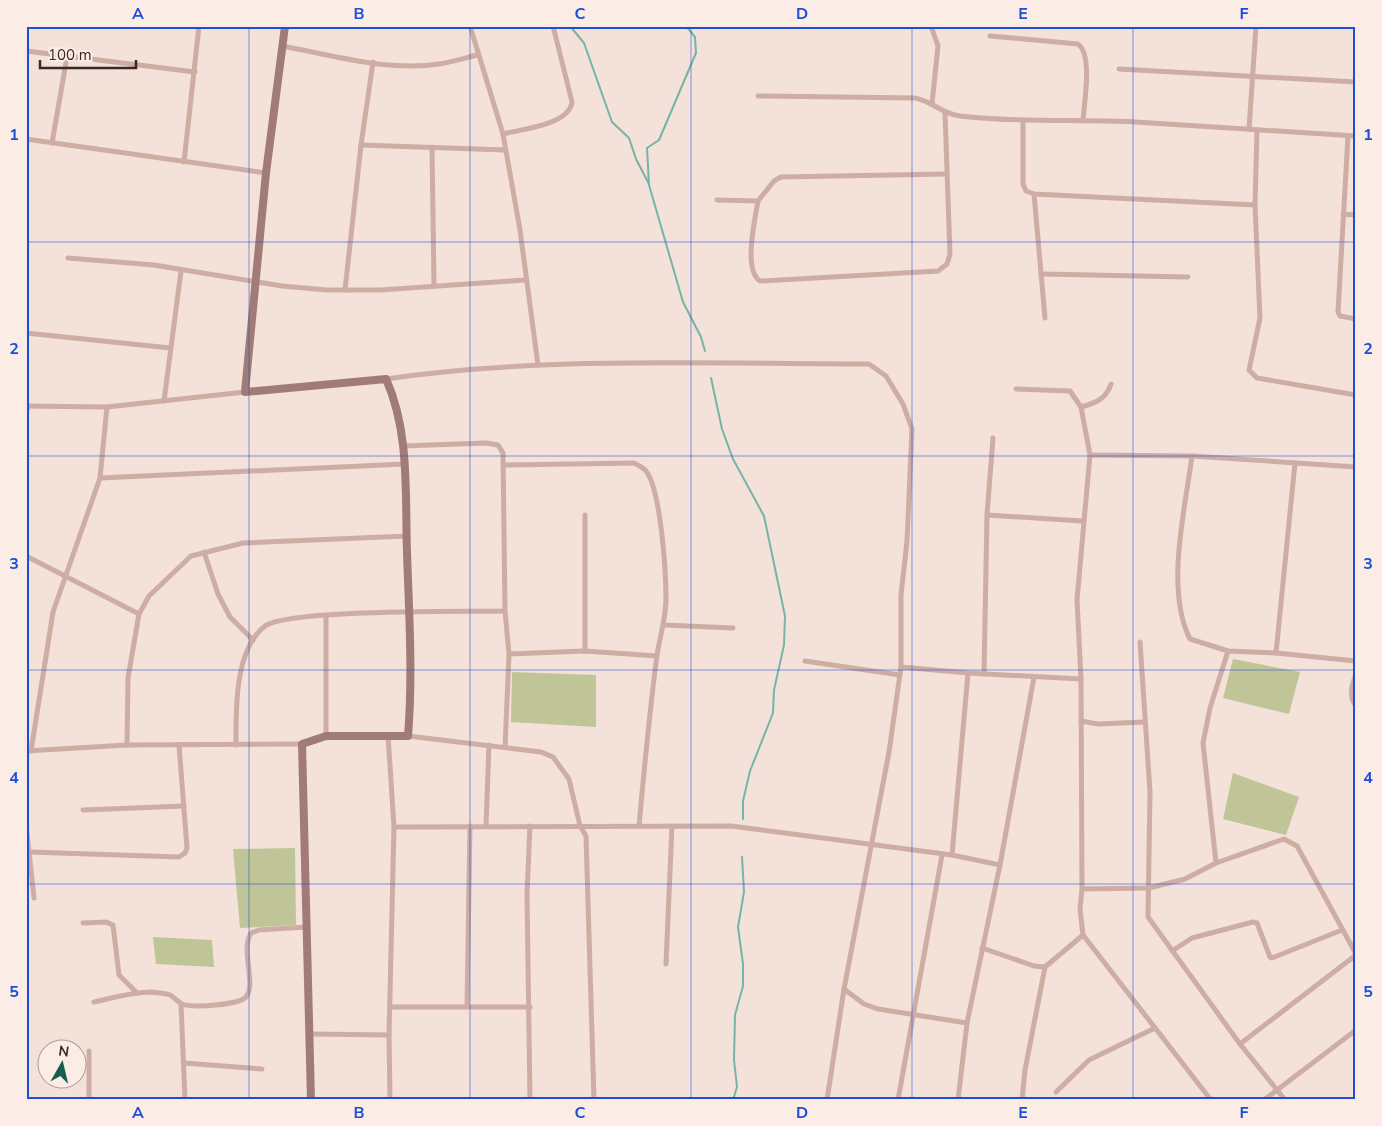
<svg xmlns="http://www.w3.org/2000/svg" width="1382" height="1126" font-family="'Nunito Sans',sans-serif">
	<rect width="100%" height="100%" fill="#f4e1d9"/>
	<g fill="#c0c598">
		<polygon points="1233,659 1300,672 1289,714 1223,698"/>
		<polygon points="512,672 596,675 596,727 511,722"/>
		<polygon points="1233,773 1299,797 1286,835 1223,819"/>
		<polygon points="295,848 296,925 240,928 233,849"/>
		<polygon points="153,937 212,940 214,967 156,964"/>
	</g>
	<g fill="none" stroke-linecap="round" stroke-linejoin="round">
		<g stroke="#75b4a8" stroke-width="2">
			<polyline points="570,26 584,43 612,122 629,138 636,159 649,184"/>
			<polyline points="686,26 695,37 696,53 659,140 647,148 649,185 683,302 701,337 705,351"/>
			<polyline points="711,378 722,429 733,459 764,516 785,616 784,645 774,690 773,713 750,771 743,801 743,819"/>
			<polyline points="733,1100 737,1087 734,1060 735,1015 743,986 743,964 738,927 744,892 742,857"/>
		</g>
		<g stroke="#ceada4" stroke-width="5">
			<polyline points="470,26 503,134 520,230 538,365"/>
			<polyline points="931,26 938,46 932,104"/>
			<path d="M990,36L1078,44C1093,55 1084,103 1083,121"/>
			<path d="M282,46C332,55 388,72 439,64C452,62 465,58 477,55"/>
			<polyline points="26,51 195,72"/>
			<polyline points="1119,69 1356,82"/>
			<path d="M758,96L915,98C932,101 942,114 960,116C1018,123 1077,119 1135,122C1209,126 1282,132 1356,136"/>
			<polyline points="1023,120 1023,184 1026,191 1034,194 1255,205"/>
			<polyline points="1249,129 1256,26"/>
			<polyline points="1257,130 1255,205 1260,318 1249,370 1257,378 1356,395"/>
			<path d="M503,134C522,129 569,125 572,102L553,26"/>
			<polyline points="1348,136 1338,312 1340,316 1356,319"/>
			<polyline points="26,139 266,173"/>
			<polyline points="52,143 67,57"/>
			<polyline points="361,145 505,150"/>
			<polyline points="432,147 434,285"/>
			<polyline points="184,162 199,26"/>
			<polyline points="1034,194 1045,318"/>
			<polyline points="717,200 758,201 774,181 781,177 946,174"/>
			<path d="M758,201C755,219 743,270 760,281L938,271L947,264L950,254L945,113"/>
			<polyline points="1343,214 1356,215"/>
			<polyline points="68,258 154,265 282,286 327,290 381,290 525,280"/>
			<polyline points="1041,274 1188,277"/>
			<polyline points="345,290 361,145 373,62"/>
			<polyline points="26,333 170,348"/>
			<path d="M386,379C543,356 711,364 869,364L886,376L903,404L912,429L907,541L901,595V667L889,752L844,989L827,1100"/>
			<polyline points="1016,389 1070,391 1081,407 1090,455 1077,600 1081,679 1082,889 1080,909 1083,935 1211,1100"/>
			<polyline points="164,401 181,271"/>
			<polyline points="26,406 107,407 245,392"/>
			<path d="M1081,407C1096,403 1106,399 1111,384"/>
			<polyline points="26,414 28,406"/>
			<polyline points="403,446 486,443 498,445 503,453 505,611 509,654 505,747"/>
			<polyline points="1090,455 1192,456 1356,467"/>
			<path d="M1192,456C1185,509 1165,590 1190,639L1228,651L1276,653L1356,661"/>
			<path d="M503,465L634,463C638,465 644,468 646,471C661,490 666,573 666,599C666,621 658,641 656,663C649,717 644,771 639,826"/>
			<polyline points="100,478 405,464"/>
			<polyline points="585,515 585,651"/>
			<polyline points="987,515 1082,521"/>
			<polyline points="204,552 218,594 230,617 253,640"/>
			<polyline points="26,556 139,614"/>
			<polyline points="326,615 326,736"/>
			<polyline points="664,625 733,628"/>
			<polyline points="1140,642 1150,792 1148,917 1240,1044 1285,1100"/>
			<polyline points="1276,653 1295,463"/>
			<polyline points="509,654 585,651 657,656"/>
			<polyline points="805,661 900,675"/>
			<polyline points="901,667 968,673 1081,679"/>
			<polyline points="984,674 987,515 993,438"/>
			<path d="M1356,674C1352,685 1348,696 1356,706"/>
			<polyline points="1081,721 1098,724 1145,722"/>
			<polyline points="388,735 394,827 389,1035 390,1100"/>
			<polyline points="408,736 541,752 553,757 569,779 580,826 586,836 594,1100"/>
			<polyline points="127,745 128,678 139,614 149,596 191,556 243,543 407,536"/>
			<path d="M236,745C236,711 234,650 265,626C289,609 465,612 505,611"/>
			<polyline points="26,751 127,745 302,744"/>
			<polyline points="31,751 53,612 100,478 107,407"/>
			<polyline points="83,810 184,806"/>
			<polyline points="26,824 34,898"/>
			<polyline points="486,825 489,745"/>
			<polyline points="394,827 731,826 952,855 1000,865"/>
			<polyline points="30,852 179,857 185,853 187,848 179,745"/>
			<polyline points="952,855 968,673"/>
			<polyline points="1216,863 1203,743 1210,708 1228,651"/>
			<polyline points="1082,889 1149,888 1185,879 1216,863 1284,839 1297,846 1356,954"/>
			<polyline points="83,923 106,922 113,925 119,975 137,993"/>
			<polyline points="982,948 1034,966 1045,967 1083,935"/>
			<polyline points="1172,951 1192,938 1253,922 1257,923 1270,957 1272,958 1342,930"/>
			<polyline points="666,964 672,826"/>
			<polyline points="844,989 864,1004 878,1009 967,1023"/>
			<path d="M94,1002C113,998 132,992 151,992C156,993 165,993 170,995C174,997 178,1002 182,1004C193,1008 239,1005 246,997C257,984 240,950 251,933L259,930L307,927"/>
			<polyline points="181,1004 185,1100"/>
			<polyline points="467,1006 470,826"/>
			<polyline points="391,1007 530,1007"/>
			<polyline points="309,1034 389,1035"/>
			<polyline points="1240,1044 1356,955"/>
			<polyline points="184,1063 262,1069"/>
			<polyline points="1056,1092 1089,1060 1155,1028"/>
			<polyline points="89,1100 89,1051"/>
			<polyline points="530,1100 527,894 530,826"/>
			<polyline points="898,1100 942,855"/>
			<polyline points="958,1100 967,1023 1000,865 1034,677"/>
			<polyline points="1022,1100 1025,1070 1045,967"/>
			<polyline points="1264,1100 1356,1030"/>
		</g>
		<path stroke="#a17b75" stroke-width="8" d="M285,26L266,173L245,392L386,379C410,432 405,495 407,552C409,613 413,675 408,736H326L302,744L311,1100"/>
	</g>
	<path fill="none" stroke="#1d4ed8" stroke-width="1" stroke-opacity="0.55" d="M249,26V1100M470,26V1100M691,26V1100M912,26V1100M1133,26V1100M26,242H1356M26,456H1356M26,670H1356M26,884H1356"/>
	<rect width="1382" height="1126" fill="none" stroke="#fbede6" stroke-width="55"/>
	<g transform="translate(62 1064) rotate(8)"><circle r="24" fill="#fbede6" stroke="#ad9e99"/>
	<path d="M0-4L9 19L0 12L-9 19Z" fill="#175e52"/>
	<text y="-8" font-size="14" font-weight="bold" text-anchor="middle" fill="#382826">N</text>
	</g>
	<path d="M40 60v8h96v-8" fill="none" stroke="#382826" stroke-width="2.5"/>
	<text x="48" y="60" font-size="15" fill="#382826" stroke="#fbede6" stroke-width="4" paint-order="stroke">100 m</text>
	<rect x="28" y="28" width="1326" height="1070" fill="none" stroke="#1d4ed8" stroke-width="2"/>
	<g font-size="16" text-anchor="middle" font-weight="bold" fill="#1d4ed8">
		<text x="138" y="19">A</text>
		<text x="359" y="19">B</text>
		<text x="580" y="19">C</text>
		<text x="802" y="19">D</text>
		<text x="1023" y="19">E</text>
		<text x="1244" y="19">F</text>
		<text x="14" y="140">1</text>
		<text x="1368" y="140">1</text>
		<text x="14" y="354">2</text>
		<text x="1368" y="354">2</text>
		<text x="14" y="569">3</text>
		<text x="1368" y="569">3</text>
		<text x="14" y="783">4</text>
		<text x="1368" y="783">4</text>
		<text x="14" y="997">5</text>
		<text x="1368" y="997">5</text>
		<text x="138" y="1118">A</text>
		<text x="359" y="1118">B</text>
		<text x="580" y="1118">C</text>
		<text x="802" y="1118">D</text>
		<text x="1023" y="1118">E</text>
		<text x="1244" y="1118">F</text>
	</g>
</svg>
